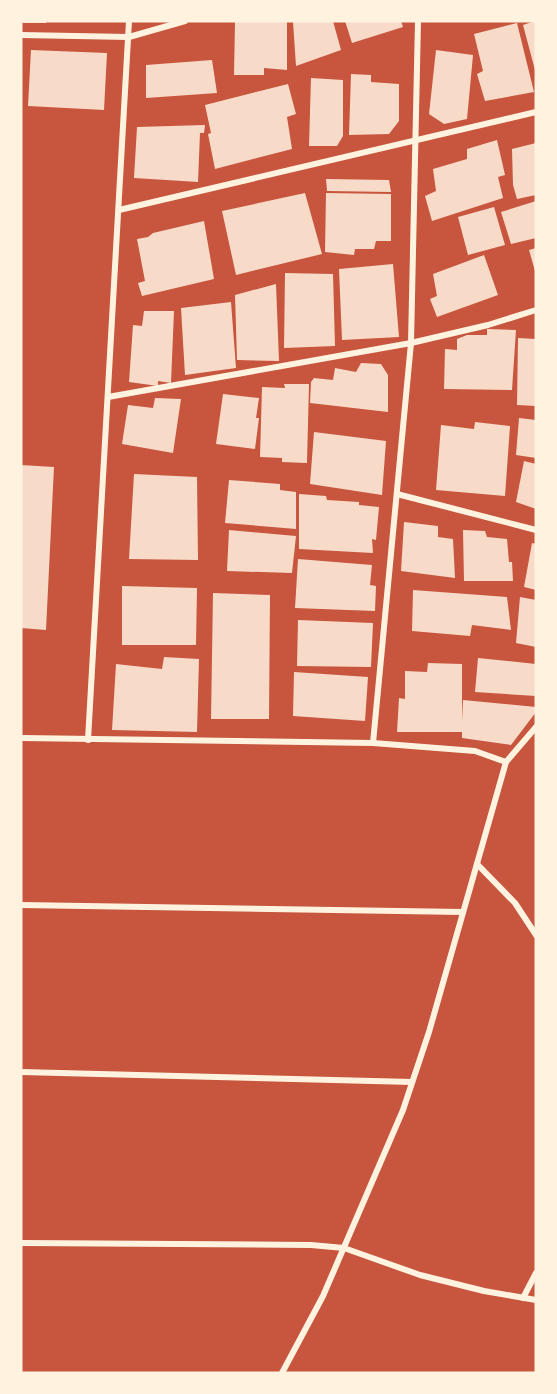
<svg xmlns="http://www.w3.org/2000/svg" width="557" height="1394" font-family="Karla,sans-serif">
	<rect width="100%" height="100%" fill="#c8553d"/>
	<g fill="#f7dbc8">
		<rect x="21" y="21" width="25" height="2"/>
		<polygon points="235,21 287,21 287,70 264,68 264,75 234,75"/>
		<polygon points="300,21 333,21 341,50 296,66 293,22"/>
		<polygon points="345,21 401,21 403,27 352,43"/>
		<polygon points="535,21 536,21 535,70 523,25"/>
		<polygon points="517,23 534,92 485,101 477,74 483,71 474,34"/>
		<polygon points="31,50 107,53 104,110 28,106"/>
		<polygon points="436,50 473,55 467,119 444,124 429,114"/>
		<polygon points="212,60 217,93 146,98 146,65"/>
		<polygon points="351,74 371,75 371,82 399,84 399,121 389,134 349,135"/>
		<polygon points="311,78 343,80 343,136 337,146 309,146"/>
		<polygon points="288,84 296,114 287,117 292,149 215,169 208,134 211,133 205,105"/>
		<polygon points="205,125 204,133 200,133 198,182 134,178 137,127"/>
		<polygon points="497,140 505,175 498,177 503,198 432,221 425,196 436,191 433,169 467,159 467,149"/>
		<polygon points="536,143 536,195 517,199 513,185 512,149"/>
		<polygon points="326,179 389,180 391,192 327,191"/>
		<polygon points="305,193 322,254 236,275 222,211"/>
		<polygon points="326,193 391,194 391,241 376,241 374,249 355,249 354,255 325,252"/>
		<polygon points="536,201 536,238 511,244 501,212"/>
		<polygon points="494,207 505,245 468,255 458,217"/>
		<polygon points="204,221 214,279 142,296 138,283 145,281 137,239 148,237 153,233"/>
		<polygon points="536,248 536,271 535,271 529,250"/>
		<polygon points="484,255 498,295 437,317 430,299 437,296 433,274"/>
		<polygon points="393,264 399,337 342,340 339,269"/>
		<polygon points="285,273 333,274 335,346 284,348"/>
		<polygon points="276,284 279,361 237,360 235,295"/>
		<polygon points="231,302 236,368 185,375 181,308"/>
		<polygon points="144,311 174,311 171,383 158,381 158,386 129,382 133,325 142,326"/>
		<polygon points="487,329 516,330 512,390 444,389 445,349 457,350 457,339 467,335 487,335"/>
		<polygon points="518,338 536,339 536,406 517,405"/>
		<polygon points="361,363 381,364 388,375 388,412 310,403 311,382 314,378 333,380 335,368 356,372"/>
		<polygon points="284,384 309,384 307,463 282,462 282,458 260,457 262,387 285,388"/>
		<polygon points="223,394 259,398 256,418 259,418 255,449 216,444"/>
		<polygon points="155,398 181,399 173,453 122,444 128,405 153,408"/>
		<polygon points="519,418 536,420 536,458 516,455"/>
		<polygon points="475,422 510,426 505,496 436,490 441,425 474,429"/>
		<polygon points="314,432 386,441 382,495 310,484"/>
		<polygon points="524,461 536,464 536,509 516,502"/>
		<polygon points="21,465 54,467 46,630 21,628"/>
		<polygon points="134,474 197,477 198,560 129,559"/>
		<polygon points="229,480 280,484 280,490 296,492 296,529 225,523"/>
		<polygon points="299,494 326,496 327,500 359,502 359,505 379,507 376,540 372,539 373,553 299,549"/>
		<polygon points="404,522 438,526 438,537 453,539 455,578 401,571"/>
		<polygon points="229,530 296,536 292,573 227,571"/>
		<polygon points="463,530 485,531 487,537 507,539 509,562 512,562 513,581 464,581"/>
		<polygon points="532,543 536,544 536,590 524,587"/>
		<polygon points="298,559 372,565 370,585 376,586 375,611 295,608"/>
		<polygon points="122,586 197,588 196,645 122,645"/>
		<polygon points="413,590 507,597 511,630 472,625 470,636 412,631"/>
		<polygon points="213,593 270,595 269,719 211,719"/>
		<polygon points="520,597 536,600 536,647 516,643"/>
		<polygon points="298,620 373,623 371,667 297,666"/>
		<polygon points="164,657 199,659 197,732 112,730 116,664 162,669"/>
		<polygon points="478,658 536,664 536,696 475,692"/>
		<polygon points="428,663 462,664 462,721 463,700 536,707 536,712 511,745 462,738 462,732 397,732 399,698 405,699 405,671 427,672"/>
		<polygon points="294,672 368,677 365,721 293,716"/>
	</g>
	<g fill="none" stroke-linecap="round" stroke-linejoin="round">
		<g stroke="#fff3e0" stroke-width="6">
			<polyline points="21,35 129,37 185,21"/>
			<polyline points="119,210 536,112"/>
			<polyline points="108,397 411,343 488,325 536,310"/>
			<polyline points="397,494 536,530"/>
			<polyline points="21,738 373,743 475,751 506,762"/>
			<polyline points="88,740 129,21"/>
			<polyline points="373,743 411,343 418,21"/>
			<polyline points="477,864 515,903 536,935"/>
			<polyline points="21,905 463,912"/>
			<polyline points="21,1072 412,1082"/>
			<polyline points="21,1243 311,1245 344,1248 420,1275 484,1291 536,1300"/>
			<polyline points="523,1298 536,1273"/>
			<polyline points="282,1373 323,1296 403,1110 429,1032 506,762 536,727"/>
		</g>
	</g>
	<rect width="557" height="1394" fill="none" stroke="#fff3e0" stroke-width="45"/>
</svg>
